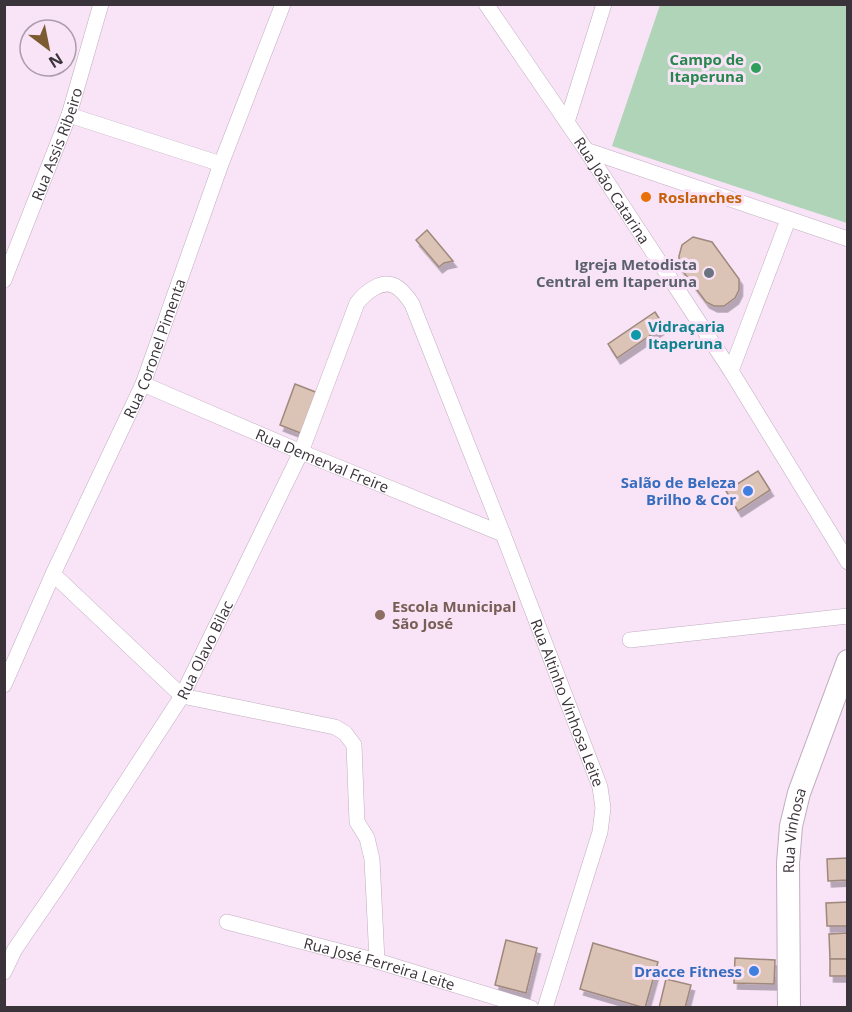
<svg xmlns="http://www.w3.org/2000/svg" width="852" height="1012" font-family="'Open Sans',sans-serif">
	<defs>
		<filter id="shadow"><feDropShadow dx="3.5" dy="6" stdDeviation="0" flood-color="#0004"/></filter>
	</defs>
	<rect width="100%" height="100%" fill="#f8e3f7"/>
	<polygon fill="#afd4b8" points="840,4 848,7 847,223 612,146 660,5"/>
	<g fill="#dbc3b5" stroke="#9f887c" stroke-width="1.5" filter="url(#shadow)">
		<polygon points="427,230 453,261 444,263 439,267 416,240"/>
		<polygon points="693,237 712,242 739,279 739,290 735,298 724,306 714,306 706,302 679,266 679,256 682,245"/>
		<polygon points="655,312 664,326 617,358 608,344"/>
		<polygon points="295,384 318,393 303,434 280,425"/>
		<polygon points="758,471 770,490 738,511 726,491"/>
		<polygon points="848,858 848,880 828,881 827,859"/>
		<polygon points="848,902 848,926 827,926 826,903"/>
		<polygon points="848,933 848,959 830,959 829,934"/>
		<polygon points="506,940 537,948 526,993 495,985"/>
		<polygon points="593,943 658,962 645,1008 580,989"/>
		<polygon points="735,958 775,960 774,984 734,983"/>
		<rect x="830" y="959" width="18" height="17"/>
		<polygon points="666,979 691,985 685,1008 659,1008"/>
	</g>
	<g fill="none" stroke-linecap="round" stroke-linejoin="round">
		<defs>
			<g id="street">
				<path id="s1" d="M486,4L586,150L731,371L848,562"/>
				<polyline points="69,115 221,164"/>
				<polyline points="567,122 604,4"/>
				<polyline points="586,150 848,239"/>
				<path id="s2" d="M4,280L69,115L101,4"/>
				<polyline points="731,371 788,220"/>
				<path id="s3" d="M143,384L301,452L503,534"/>
				<polyline points="53,574 182,696 335,727 345,733 354,745 357,822 367,838 372,859 377,961"/>
				<polyline points="630,640 848,616"/>
				<path id="s4" d="M4,685L53,574L143,384L221,164L283,4"/>
				<path id="s5" d="M227,922L377,961L531,1008"/>
				<path id="s6" d="M4,972L15,949L63,879L182,696L301,452L357,303C365,293 381,279 395,286C403,290 408,298 412,304L503,534L600,787L603,808L600,832L545,1008"/>
			</g>
			<g id="secondary">
				<path id="s7" d="M789,1008L788,863L791,826L799,793L848,661"/>
			</g>
		</defs>
		<use href="#street" stroke="#c1aec0" stroke-width="16"/>
		<use href="#secondary" stroke="#c1aec0" stroke-width="24"/>
		<use href="#street" stroke="#fff" stroke-width="15"/>
		<use href="#secondary" stroke="#fff" stroke-width="22"/>
	</g>
	<circle fill="#2e9e5b" stroke="#f8e3f7" stroke-width="2" cx="756" cy="68" r="6"/>
	<circle fill="#e8710a" stroke="#f8e3f7" stroke-width="2" cx="646" cy="197" r="6"/>
	<circle fill="#6b7280" stroke="#f8e3f7" stroke-width="2" cx="709" cy="273" r="6"/>
	<circle fill="#0f9aa8" stroke="#f8e3f7" stroke-width="2" cx="636" cy="335" r="6"/>
	<g fill="#3f7fe0" stroke="#f8e3f7" stroke-width="2">
		<circle cx="748" cy="491" r="6"/>
		<circle cx="754" cy="971" r="6"/>
	</g>
	<circle fill="#8d6e63" stroke="#f8e3f7" stroke-width="2" cx="380" cy="615" r="6"/>
	<g text-anchor="middle" dominant-baseline="central" stroke-width="6" stroke-linejoin="round" paint-order="stroke">
		<g font-size="15" font-weight="bold" fill="#27864d" stroke="#f8e3f7" text-anchor="end">
			<text x="744" y="59">Campo de<tspan x="744" dy="17">Itaperuna</tspan></text>
		</g>
		<g font-size="15" fill="#3b333a" stroke="#f8e3f7">
			<text stroke="none"><textPath href="#s2" startOffset="146">Rua Assis Ribeiro</textPath></text>
			<text stroke="none"><textPath href="#s1" startOffset="225">Rua João Catarina</textPath></text>
			<text stroke="none"><textPath href="#s4" startOffset="369">Rua Coronel Pimenta</textPath></text>
			<text stroke="none"><textPath href="#s3" startOffset="195">Rua Demerval Freire</textPath></text>
			<text stroke="none"><textPath href="#s6" startOffset="380">Rua Olavo Bilac</textPath></text>
			<text stroke="none"><textPath href="#s6" startOffset="1257">Rua Altinho Vinhosa Leite</textPath></text>
			<text stroke="none"><textPath href="#s7" startOffset="178">Rua Vinhosa</textPath></text>
			<text stroke="none"><textPath href="#s5" startOffset="158">Rua José Ferreira Leite</textPath></text>
		</g>
		<g font-size="15" font-weight="bold" fill="#c56008" stroke="#f8e3f7" text-anchor="start">
			<text x="658" y="197">Roslanches</text>
		</g>
		<g font-size="15" font-weight="bold" fill="#5b616d" stroke="#f8e3f7" text-anchor="end">
			<text x="697" y="264">Igreja Metodista<tspan x="697" dy="17">Central em Itaperuna</tspan></text>
		</g>
		<g font-size="15" font-weight="bold" fill="#0d838f" stroke="#f8e3f7" text-anchor="start">
			<text x="648" y="326">Vidraçaria<tspan x="648" dy="17">Itaperuna</tspan></text>
		</g>
		<g font-size="15" font-weight="bold" fill="#366cbe" stroke="#f8e3f7" text-anchor="end">
			<text x="736" y="482">Salão de Beleza<tspan x="736" dy="17">Brilho &amp; Cor</tspan></text>
			<text x="742" y="971">Dracce Fitness</text>
		</g>
		<g font-size="15" font-weight="bold" fill="#785e54" stroke="#f8e3f7" text-anchor="start">
			<text x="392" y="606">Escola Municipal<tspan x="392" dy="17">São José</tspan></text>
		</g>
	</g>
	<rect width="852" height="1012" fill="none" stroke="#3b333a" stroke-width="12"/>
	<g transform="translate(48 48) rotate(148)"><circle r="28" fill="#f8e3f7" stroke="#ac9dab" stroke-width="1.5"/>
	<path d="M0-4.5L10 22L0 15L-10 22Z" fill="#7c5b31"/>
	<text y="-9" font-size="16" font-weight="bold" text-anchor="middle" fill="#3b333a">N</text>
	</g>
</svg>
